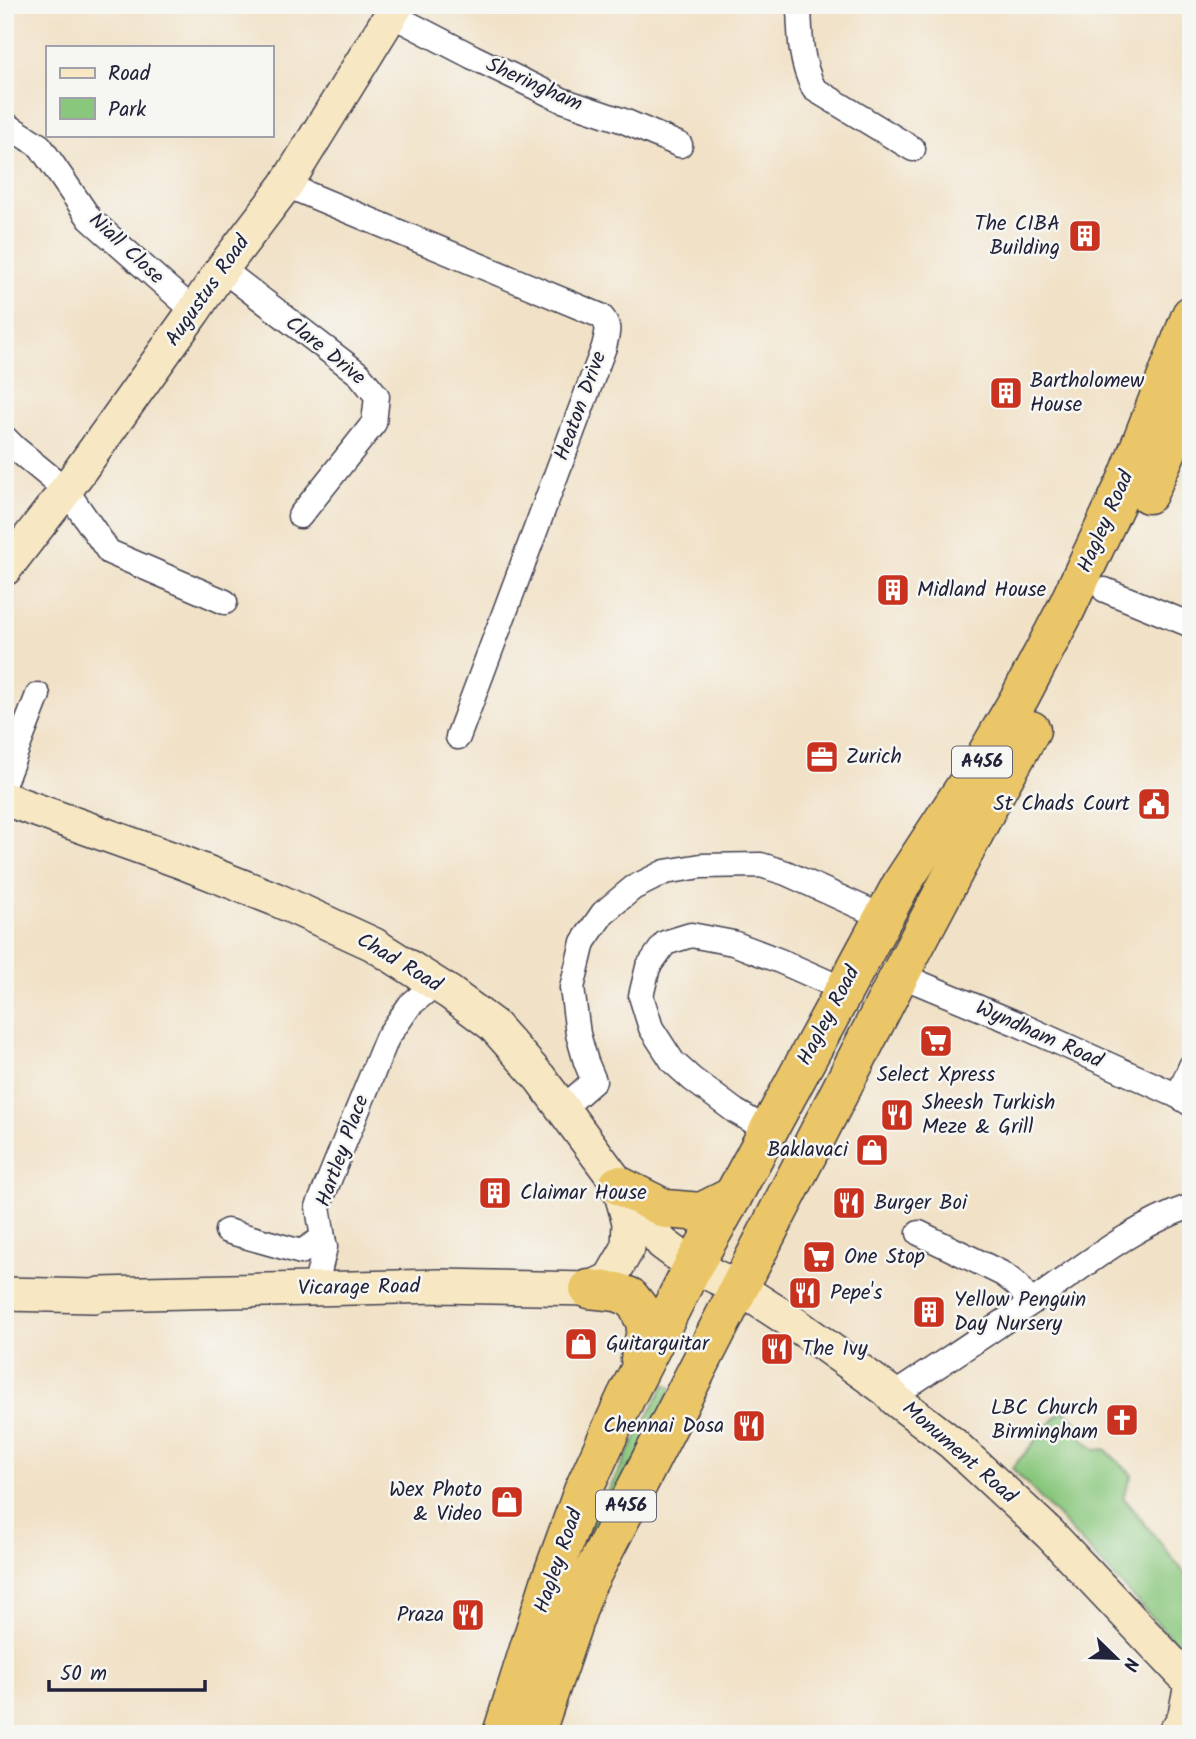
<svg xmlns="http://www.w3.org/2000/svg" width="1196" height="1739" font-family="Kalam,sans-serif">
	<rect width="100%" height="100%" fill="#f6f6f2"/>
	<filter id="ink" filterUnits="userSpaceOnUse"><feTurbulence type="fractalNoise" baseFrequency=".0143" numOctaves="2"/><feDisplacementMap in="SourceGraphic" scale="14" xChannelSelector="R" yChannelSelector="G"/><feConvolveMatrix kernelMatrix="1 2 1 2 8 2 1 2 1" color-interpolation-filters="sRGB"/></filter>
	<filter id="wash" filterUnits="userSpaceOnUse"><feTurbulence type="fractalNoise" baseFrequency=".00686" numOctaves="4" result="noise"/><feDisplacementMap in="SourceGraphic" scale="28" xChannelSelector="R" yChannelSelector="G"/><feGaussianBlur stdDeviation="1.57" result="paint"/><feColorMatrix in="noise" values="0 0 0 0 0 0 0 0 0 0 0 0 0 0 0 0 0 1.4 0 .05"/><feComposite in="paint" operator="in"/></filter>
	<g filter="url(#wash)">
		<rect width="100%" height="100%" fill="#f1e1c6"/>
		<g fill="#89c77d" stroke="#56745c" stroke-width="2">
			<polygon points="665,1384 672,1388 581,1571 571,1561"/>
			<polygon points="1063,1409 1078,1423 1074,1430 1095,1450 1105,1449 1132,1475 1123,1497 1191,1581 1191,1659 1012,1468"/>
		</g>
	</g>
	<g filter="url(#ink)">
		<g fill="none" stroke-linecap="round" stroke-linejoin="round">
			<defs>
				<g id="street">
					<path d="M799,5C800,36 800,61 814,89L913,149"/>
					<polyline points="392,15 473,57 562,100 624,121 680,145"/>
					<polyline points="5,124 40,146 90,219 194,311"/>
					<path d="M286,185L601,316C611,327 607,333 604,347L458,737"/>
					<polyline points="222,269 359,374 377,396 374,423 300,516"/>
					<polyline points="5,438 15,448 66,490 109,552 225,602"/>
					<polyline points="1105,590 1191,625"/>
					<polyline points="5,780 38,695"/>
					<polyline points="900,975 1018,1024 1178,1096 1191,1104"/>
					<polyline points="1178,1096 1191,1066"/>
					<polyline points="562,1109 594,1081 586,1062 578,1034 572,988 583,942 603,913 633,888 665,872 701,866 761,865 786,873 883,917"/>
					<polyline points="769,1131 735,1111 692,1079 673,1062 651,1028 641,996 648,967 665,943 691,935 733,943 780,961 843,989"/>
					<polyline points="227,1231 301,1252 323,1238 318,1207 387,1038 410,1005 435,984"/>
					<polyline points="919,1233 1003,1274 1016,1284 1031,1303"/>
					<polyline points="315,1289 325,1247 323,1238"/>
					<path d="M896,1400L906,1387C949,1358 993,1330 1035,1300C1085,1265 1133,1226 1191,1206"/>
				</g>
				<g id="secondary">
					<polyline points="5,569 66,490 194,311 222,269 286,185 397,5"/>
					<polyline points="5,799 179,861 275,899 373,944 450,993 493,1025 540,1078 662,1243 693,1266 739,1288 795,1324 887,1390 896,1400 952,1443 1050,1534 1191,1683"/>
					<polyline points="5,1294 94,1296 100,1294 440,1286 589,1289 610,1279 628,1248 629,1222 621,1194"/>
					<polyline points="1174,1734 1184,1719 1191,1684"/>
				</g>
				<g id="highway">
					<polyline points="1148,494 1191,397"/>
					<polyline points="618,1185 666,1209 701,1212 733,1196"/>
					<polyline points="589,1289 617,1292 630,1297 638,1307 647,1326 640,1359"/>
					<polyline points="502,1734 551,1579 583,1491 626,1397 693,1266 733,1196 902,883 986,755 1020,697 1066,609 1127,479 1191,315"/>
					<polyline points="535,1734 585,1588 895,984 997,790 1031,730"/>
				</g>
			</defs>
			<use href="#street" stroke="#413f50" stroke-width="27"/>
			<use href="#secondary" stroke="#413f50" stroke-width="36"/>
			<use href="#highway" stroke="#413f50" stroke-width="41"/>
			<use href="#street" stroke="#fff" stroke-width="24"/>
			<use href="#secondary" stroke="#f7e8c3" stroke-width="33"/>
			<use href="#highway" stroke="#ebc669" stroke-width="38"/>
		</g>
	</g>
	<defs>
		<symbol id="building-square" viewBox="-11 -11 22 22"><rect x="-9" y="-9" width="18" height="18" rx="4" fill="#c8321e" stroke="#f6f6f2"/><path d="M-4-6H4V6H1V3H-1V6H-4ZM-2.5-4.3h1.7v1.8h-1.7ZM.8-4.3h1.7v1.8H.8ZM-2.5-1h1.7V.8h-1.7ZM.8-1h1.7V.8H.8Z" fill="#fff"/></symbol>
		<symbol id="office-square" viewBox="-11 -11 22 22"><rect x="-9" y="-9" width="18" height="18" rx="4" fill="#c8321e" stroke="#f6f6f2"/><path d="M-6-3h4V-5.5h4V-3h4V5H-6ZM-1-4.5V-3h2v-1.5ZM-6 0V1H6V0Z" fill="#fff"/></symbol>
		<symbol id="civic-square" viewBox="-11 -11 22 22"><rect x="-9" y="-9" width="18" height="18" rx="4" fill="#c8321e" stroke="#f6f6f2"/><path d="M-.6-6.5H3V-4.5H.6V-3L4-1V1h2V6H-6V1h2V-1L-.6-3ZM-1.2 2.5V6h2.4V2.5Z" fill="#fff"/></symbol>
		<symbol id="supermarket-square" viewBox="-11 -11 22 22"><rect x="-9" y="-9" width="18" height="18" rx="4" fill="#c8321e" stroke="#f6f6f2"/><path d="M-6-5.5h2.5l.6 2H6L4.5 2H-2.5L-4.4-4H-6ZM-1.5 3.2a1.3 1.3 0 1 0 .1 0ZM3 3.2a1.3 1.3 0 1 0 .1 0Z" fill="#fff"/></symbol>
		<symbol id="restaurant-square" viewBox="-11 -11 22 22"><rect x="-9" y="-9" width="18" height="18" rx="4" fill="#c8321e" stroke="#f6f6f2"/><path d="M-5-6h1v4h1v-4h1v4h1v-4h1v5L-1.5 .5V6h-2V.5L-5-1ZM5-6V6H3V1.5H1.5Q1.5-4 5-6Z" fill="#fff"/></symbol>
		<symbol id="shop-square" viewBox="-11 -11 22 22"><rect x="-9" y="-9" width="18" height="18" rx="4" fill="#c8321e" stroke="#f6f6f2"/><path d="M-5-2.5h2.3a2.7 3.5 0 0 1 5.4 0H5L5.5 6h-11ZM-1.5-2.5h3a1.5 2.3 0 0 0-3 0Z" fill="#fff"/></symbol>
		<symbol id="church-square" viewBox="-11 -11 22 22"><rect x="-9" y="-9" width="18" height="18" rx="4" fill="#c8321e" stroke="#f6f6f2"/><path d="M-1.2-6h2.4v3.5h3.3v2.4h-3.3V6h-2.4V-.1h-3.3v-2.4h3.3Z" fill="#fff"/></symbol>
	</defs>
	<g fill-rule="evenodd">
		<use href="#building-square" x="1066" y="217" width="38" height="38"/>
		<use href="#building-square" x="987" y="374" width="38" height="38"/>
		<use href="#building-square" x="874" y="571" width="38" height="38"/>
		<use href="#office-square" x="803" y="738" width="38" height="38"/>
		<use href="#civic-square" x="1135" y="785" width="38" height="38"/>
		<use href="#supermarket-square" x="917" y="1022" width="38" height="38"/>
		<use href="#restaurant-square" x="878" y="1096" width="38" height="38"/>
		<use href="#shop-square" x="853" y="1131" width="38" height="38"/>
		<use href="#building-square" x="476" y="1174" width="38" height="38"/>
		<use href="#restaurant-square" x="830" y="1184" width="38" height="38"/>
		<use href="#supermarket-square" x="800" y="1238" width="38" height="38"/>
		<use href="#restaurant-square" x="786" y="1274" width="38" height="38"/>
		<use href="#building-square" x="910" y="1293" width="38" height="38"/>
		<use href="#shop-square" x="562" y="1325" width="38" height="38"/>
		<use href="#restaurant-square" x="758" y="1330" width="38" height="38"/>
		<use href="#church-square" x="1103" y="1401" width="38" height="38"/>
		<use href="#restaurant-square" x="730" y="1407" width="38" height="38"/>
		<use href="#shop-square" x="488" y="1483" width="38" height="38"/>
		<use href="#restaurant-square" x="449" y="1596" width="38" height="38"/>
	</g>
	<g text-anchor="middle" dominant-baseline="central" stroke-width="5" stroke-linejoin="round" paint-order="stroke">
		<g fill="#f6f6f2" stroke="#626272" stroke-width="2">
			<rect x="952" y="746.5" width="60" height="31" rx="5"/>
			<rect x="596" y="1490.5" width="60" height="31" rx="5"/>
		</g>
		<g font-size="19" font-weight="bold" fill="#22223b">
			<text x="982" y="762">A456</text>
			<text x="626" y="1506">A456</text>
		</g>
		<g font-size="21" fill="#22223b" stroke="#f6f6f2">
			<text transform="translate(534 85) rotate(24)">Sheringham</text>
			<text transform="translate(126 249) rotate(43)">Niall Close</text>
			<text transform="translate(208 291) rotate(-55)">Augustus Road</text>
			<text transform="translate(325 351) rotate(39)">Clare Drive</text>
			<text transform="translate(581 406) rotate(-70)">Heaton Drive</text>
			<text transform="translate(1106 522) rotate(-66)">Hagley Road</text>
			<text transform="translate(399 963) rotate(31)">Chad Road</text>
			<text transform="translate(829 1016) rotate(-62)">Hagley Road</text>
			<text transform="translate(1039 1035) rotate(24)">Wyndham Road</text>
			<text transform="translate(343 1151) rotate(-70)">Hartley Place</text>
			<text transform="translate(359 1288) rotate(-1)">Vicarage Road</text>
			<text transform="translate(959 1453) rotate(41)">Monument Road</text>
			<text transform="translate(559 1561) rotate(-71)">Hagley Road</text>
		</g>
		<g font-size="21" fill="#22223b" stroke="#f6f6f2" text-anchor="start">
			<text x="1060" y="224" text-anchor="end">The CIBA<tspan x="1060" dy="24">Building</tspan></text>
			<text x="1030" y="381">Bartholomew<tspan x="1030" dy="24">House</tspan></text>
			<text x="917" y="590">Midland House</text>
			<text x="846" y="757">Zurich</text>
			<text x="1130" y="804" text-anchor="end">St Chads Court</text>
			<text x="936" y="1075" text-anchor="middle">Select Xpress</text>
			<text x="922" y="1103">Sheesh Turkish<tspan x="922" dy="24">Meze &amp; Grill</tspan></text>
			<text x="848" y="1150" text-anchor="end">Baklavaci</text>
			<text x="520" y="1193">Claimar House</text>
			<text x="874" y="1203">Burger Boi</text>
			<text x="844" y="1257">One Stop</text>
			<text x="830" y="1293">Pepe's</text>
			<text x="954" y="1300">Yellow Penguin<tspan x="954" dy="24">Day Nursery</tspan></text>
			<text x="606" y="1344">Guitarguitar</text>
			<text x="802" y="1349">The Ivy</text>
			<text x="1098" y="1408" text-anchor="end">LBC Church<tspan x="1098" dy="24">Birmingham</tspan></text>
			<text x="724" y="1426" text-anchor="end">Chennai Dosa</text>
			<text x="482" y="1490" text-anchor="end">Wex Photo<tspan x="482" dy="24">&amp; Video</tspan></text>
			<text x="444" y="1615" text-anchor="end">Praza</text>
		</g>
	</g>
	<rect width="1196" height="1739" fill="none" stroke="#f6f6f2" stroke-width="28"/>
	<rect x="46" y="46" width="228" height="91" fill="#f6f6f2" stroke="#a1a1a9" stroke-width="2"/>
	<rect x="60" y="68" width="35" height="10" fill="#f7e8c3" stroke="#a1a1a9" stroke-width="2"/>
	<text x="108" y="80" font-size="21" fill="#22223b">Road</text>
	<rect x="60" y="98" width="35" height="21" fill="#89c77d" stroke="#a1a1a9" stroke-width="2"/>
	<text x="108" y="116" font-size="21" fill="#22223b">Park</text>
	<g transform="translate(1116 1658) rotate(113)" stroke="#f6f6f2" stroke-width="5" paint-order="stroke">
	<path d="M0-5L12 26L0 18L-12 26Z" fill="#22223b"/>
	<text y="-10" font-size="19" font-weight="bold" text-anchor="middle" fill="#22223b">N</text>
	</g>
	<path d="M49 1680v10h156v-10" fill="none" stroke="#22223b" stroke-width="3.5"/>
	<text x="60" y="1680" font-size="21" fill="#22223b" stroke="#f6f6f2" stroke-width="5" paint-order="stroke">50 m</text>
</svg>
